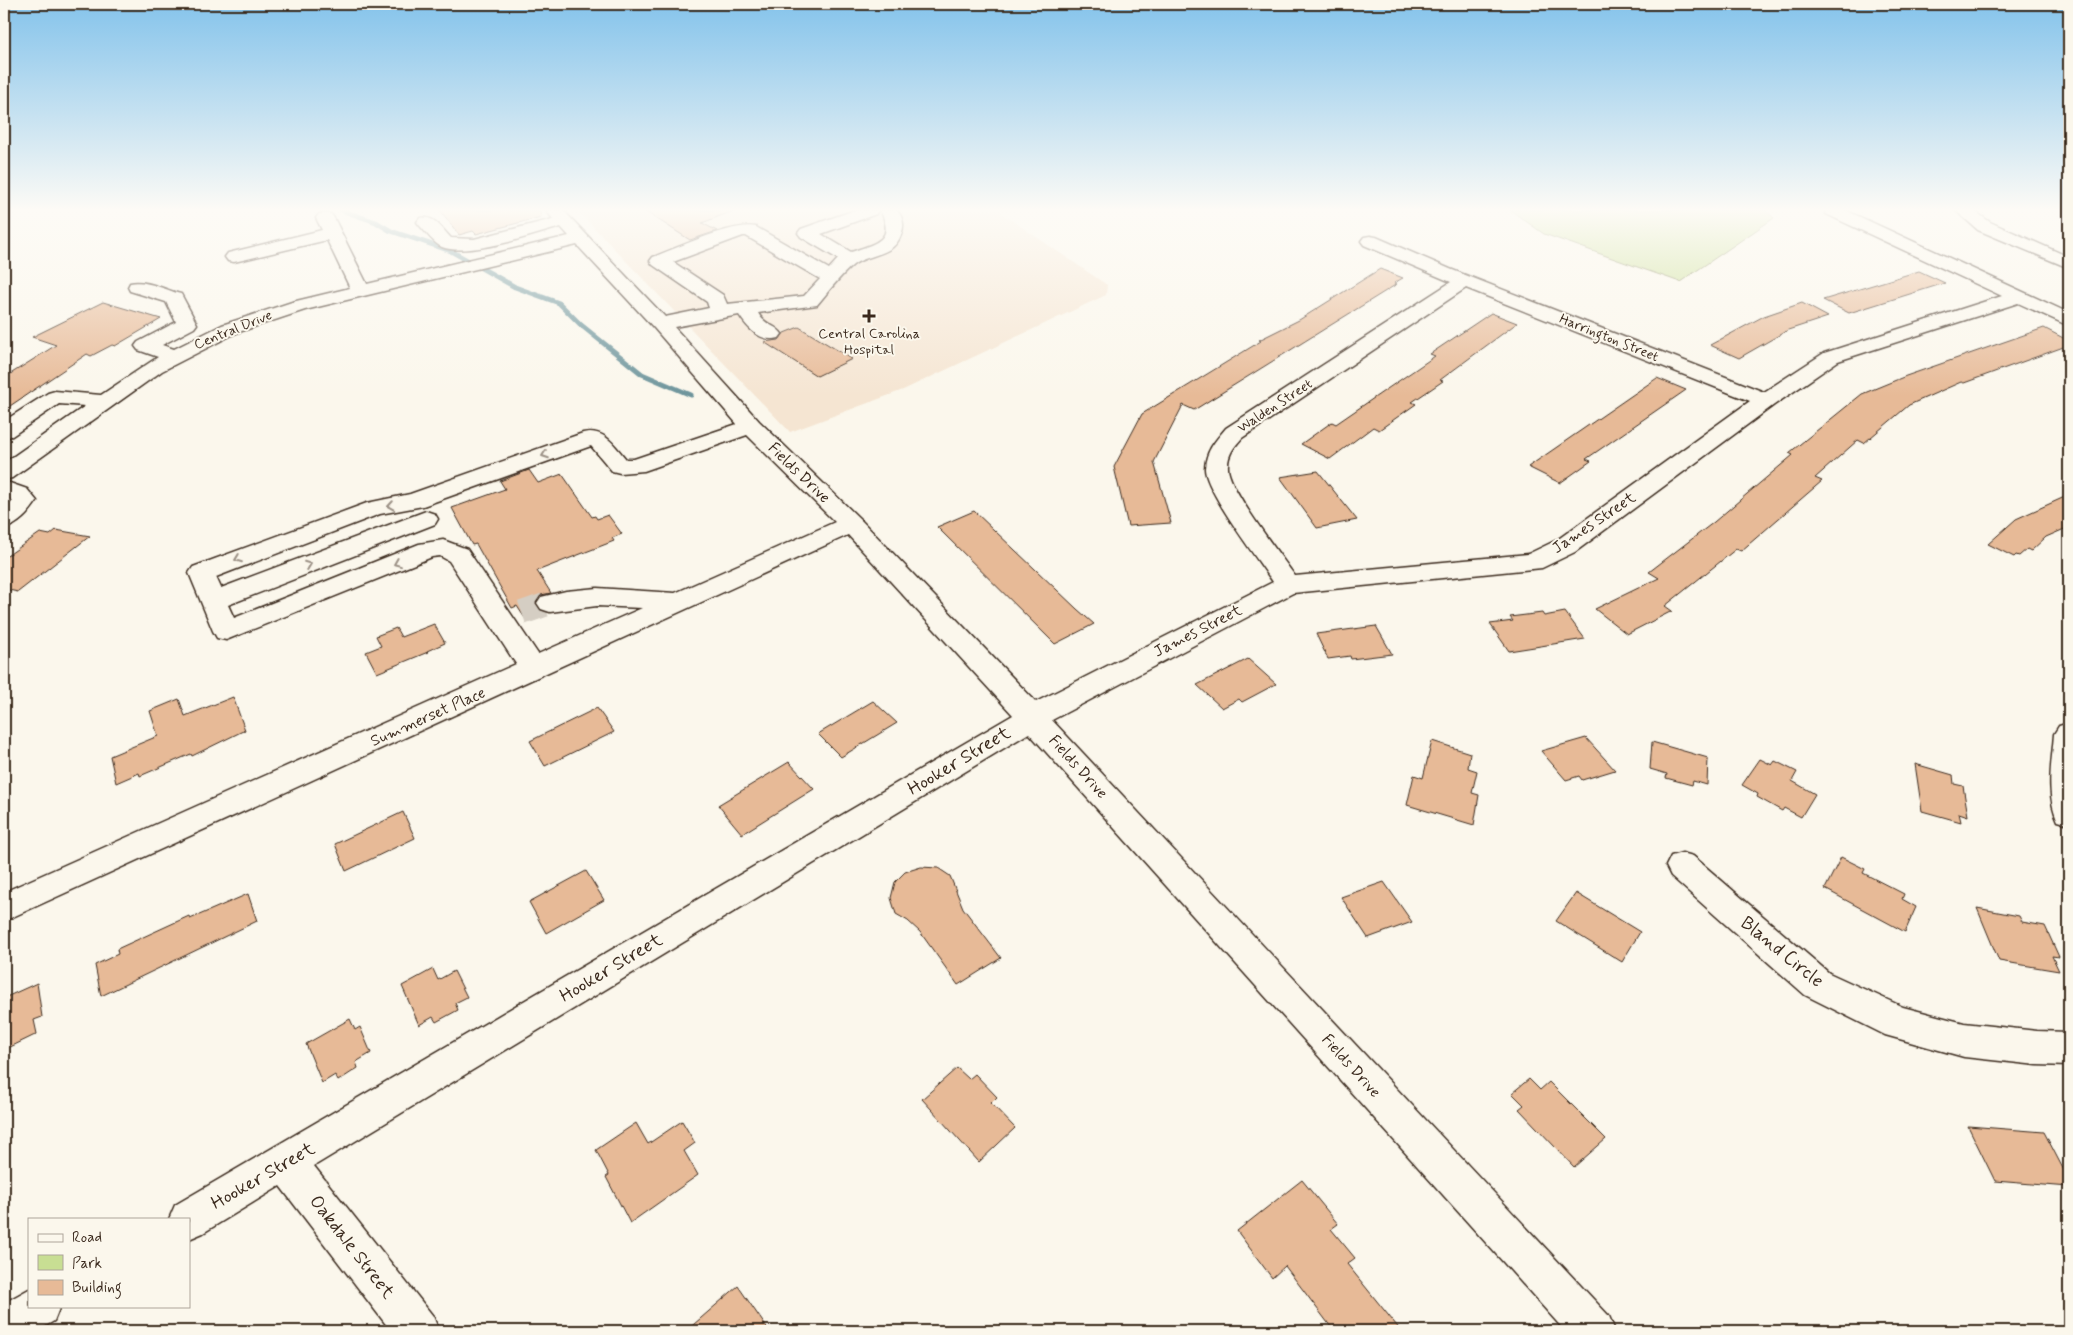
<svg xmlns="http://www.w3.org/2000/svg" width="2073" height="1335" font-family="Mynerve,sans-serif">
	<rect width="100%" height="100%" fill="#fbf7ec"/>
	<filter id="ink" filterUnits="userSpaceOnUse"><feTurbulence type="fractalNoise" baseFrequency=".02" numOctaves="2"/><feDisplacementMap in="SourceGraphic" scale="10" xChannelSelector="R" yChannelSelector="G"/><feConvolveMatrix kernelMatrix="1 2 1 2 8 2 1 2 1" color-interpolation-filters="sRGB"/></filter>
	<g filter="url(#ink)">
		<polygon fill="#f5e5d2" points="577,210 1001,210 1001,213 1107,285 1106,295 903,390 790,432"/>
		<polygon fill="#c8de93" stroke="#828458" points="1510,210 1765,210 1774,218 1680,282 1544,234"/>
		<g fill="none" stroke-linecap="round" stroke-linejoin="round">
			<polyline stroke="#6d949b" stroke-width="5" points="341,210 376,222 391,231 451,251 515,287 559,303 581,325 642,374 691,395"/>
		</g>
		<g fill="#e7ba97" stroke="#3b2a1e">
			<polygon points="440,210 540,210 541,217 476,234 473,231 459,235"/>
			<polygon points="643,210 733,210 733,211 702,223 717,231 690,240"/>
			<polygon points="1380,269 1403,278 1394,283 1397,284 1194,410 1183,405 1154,462 1171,523 1128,526 1114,467 1142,414 1261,341 1259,340 1299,320"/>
			<polygon points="1919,271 1945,283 1849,313 1823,300"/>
			<polygon points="103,302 161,319 115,346 112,345 91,356 87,354 4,410 4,378 56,345 32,337"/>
			<polygon points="1802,303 1828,317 1788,330 1739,358 1710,345 1764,316"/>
			<polygon points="1491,313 1517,323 1440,380 1443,381 1412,402 1416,404 1379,430 1373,427 1330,459 1301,444 1332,422 1336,424 1435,356 1430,354"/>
			<polygon points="799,327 852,359 817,376 764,342 779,340 784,333"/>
			<polygon points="2044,328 2069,341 2069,345 1964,383 1961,382 1909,405 1864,443 1858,440 1815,478 1822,481 1741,551 1736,549 1665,606 1672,611 1627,634 1595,609 1659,578 1649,572 1714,522 1793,455 1789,453 1862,394 1906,376"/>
			<polygon points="1657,378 1686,390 1586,459 1591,461 1560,483 1528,467"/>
			<polygon points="529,470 538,483 562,474 592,517 595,516 597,519 608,515 622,534 612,538 614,541 537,571 551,593 541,595 535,602 539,610 546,613 526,620 517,606 512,608 476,544 472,545 452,508 505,489 500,481"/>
			<polygon points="1318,471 1357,520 1317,528 1280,477"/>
			<polygon points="2069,495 2069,527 2046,537 2031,551 2027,549 2019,556 2016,555 2014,557 1988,544 2016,519"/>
			<polygon points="974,511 1077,609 1094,624 1055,644 937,527"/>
			<polygon points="56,530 90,536 18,592 4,589 4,558 40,533 50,535"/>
			<polygon points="1565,612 1585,639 1509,651 1490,624 1513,621 1510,617 1542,613 1544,616"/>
			<polygon points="434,624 445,643 427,651 428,652 377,673 366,652 381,646 376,636 396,628 401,637"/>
			<polygon points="1376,626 1392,654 1351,659 1350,656 1328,659 1316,634"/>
			<polygon points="1248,659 1276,684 1242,702 1239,699 1222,708 1197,685"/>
			<polygon points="233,697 245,730 192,756 191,754 140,776 139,773 116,783 110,756 158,736 150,711 179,699 185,716"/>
			<polygon points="873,701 897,723 841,757 818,734"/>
			<polygon points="597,708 614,732 545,766 530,741"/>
			<polygon points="1586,738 1615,770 1582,780 1579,776 1566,780 1541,751"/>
			<polygon points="1432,741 1470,753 1468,768 1477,771 1472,793 1479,795 1474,825 1407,805 1414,775 1423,778"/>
			<polygon points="1652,742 1708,758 1707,785 1693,781 1692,785 1666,778 1667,774 1650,769"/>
			<polygon points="1760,759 1772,765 1775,761 1797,772 1792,781 1815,794 1801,817 1784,808 1782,811 1757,797 1758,794 1742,785"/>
			<polygon points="789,762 814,789 742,834 718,805"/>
			<polygon points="1915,764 1953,775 1954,784 1963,786 1968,816 1959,813 1961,822 1922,811"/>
			<polygon points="403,812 415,838 346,871 335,844"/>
			<polygon points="1841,857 1865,869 1863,873 1904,894 1902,899 1916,907 1905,932 1825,889"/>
			<polygon points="921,867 938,868 950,876 963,908 1001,958 958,985 920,932 908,921 896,914 891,898 895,882 905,872"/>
			<polygon points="586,871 604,900 546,933 529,902"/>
			<polygon points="1384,882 1412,922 1368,938 1341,897"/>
			<polygon points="1576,893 1640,932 1622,962 1556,921"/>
			<polygon points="248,894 257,921 101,996 95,965 118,954 117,949 189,916 190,919"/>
			<polygon points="1977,908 2019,916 2022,922 2045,926 2059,957 2052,956 2059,971 1999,961"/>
			<polygon points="433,969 438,980 454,971 467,997 455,1003 458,1010 436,1022 433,1017 419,1025 402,986"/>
			<polygon points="37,983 42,1017 34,1020 37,1034 4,1050 4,998"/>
			<polygon points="350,1019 355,1030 360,1027 371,1053 356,1062 358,1068 338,1081 335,1075 322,1083 306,1044"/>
			<polygon points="957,1068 969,1079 975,1074 997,1097 991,1103 1015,1128 979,1162 922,1099"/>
			<polygon points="1529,1079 1540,1090 1549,1082 1606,1139 1574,1167 1519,1109 1524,1105 1512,1093"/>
			<polygon points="682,1121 695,1143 684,1151 698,1175 630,1223 606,1177 609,1175 596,1150 636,1123 648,1144"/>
			<polygon points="1968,1126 2044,1132 2069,1180 2069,1187 1995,1181"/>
			<polygon points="1302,1180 1338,1224 1331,1229 1355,1258 1347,1264 1401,1331 1334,1331 1285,1266 1272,1278 1237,1231"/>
			<polygon points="738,1286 769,1331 686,1331"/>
		</g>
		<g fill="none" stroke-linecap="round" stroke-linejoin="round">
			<polyline stroke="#d5cec3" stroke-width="24" stroke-dasharray="24 12" stroke-linecap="butt" points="522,613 550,603"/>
			<defs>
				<g id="minor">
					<path d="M546,210H563L665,317L709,308L707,302L653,265L650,261L653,257C677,248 733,222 756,227L829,269L838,259L801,237L798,233L801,229L855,210H878L876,214L821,234L851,252C876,243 896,240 880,210H897C903,218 905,225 901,235C893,257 869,253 853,265C839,277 829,291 817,305L758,313C765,326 775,324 782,334L779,338C761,343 748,329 739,315L674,327L759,421L860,519L1036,702L1273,582C1259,561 1204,489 1205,468C1206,450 1216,440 1226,428L1451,282L1364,245L1361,241L1364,237L1370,236L1376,237L1450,269L1764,392L1824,353L2002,296L1826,214L1824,210H1845L2069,313V326L2018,303L1838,361L1774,405L1575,552L1542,568L1293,593L1052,720L1609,1316L1615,1331H1565L1029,733L314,1166L433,1316L439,1331H391L280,1186L203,1233L189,1239V1219H169L175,1205L1013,715L848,535L4,921V892L516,664L449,561L440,556L432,557L226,640L217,638L213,631L189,573L193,567L367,503L410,494L583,433C604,428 614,445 626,459H634L737,424L654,328L577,245L305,310L236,333L162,371L12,478L4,480V463L85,406L59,404L12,436L4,438V421L48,393L55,391L101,395L158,357L138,350L135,346L138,342L176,322L166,302L130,291L128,287L130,283C145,279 166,290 181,294L197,324L194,328L162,345L174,349L222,325L292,302L350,288L327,240L234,262L228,261L225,257L228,253L322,230L316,218L319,214H331L334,218L367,284L569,236L561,227C532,235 469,257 442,247C434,244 426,232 420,226L417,222L420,218C434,215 442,229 451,238L474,239L553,219ZM743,236H746L820,279L804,296L727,304L723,295L673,262ZM1466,288L1750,401L1557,540L1528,554L1295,576C1281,556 1228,488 1228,468C1227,455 1234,447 1242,438ZM747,435L835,522L675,593L597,588L566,591L541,597L537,603L541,609L550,612L597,606L642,608L538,654L467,549L443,540L419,544L234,618L228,605L435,524L438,519L435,514L426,511L221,588L216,577L380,514L423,506L591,446L612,471L620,473L644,471Z"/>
					<polygon points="1955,210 1973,210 1990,222 2069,257 2069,268 1978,230"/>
					<path d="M4,481L27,489L37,501C28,514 20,524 4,529V510L13,501L4,496Z"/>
					<path d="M2069,723V824L2058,821C2045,794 2052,762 2054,734L2059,726Z"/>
					<polygon points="1682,853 1693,856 1829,973 1903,1007 1964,1023 2037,1031 2069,1032 2069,1066 2037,1065 1964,1057 1885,1035 1805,995 1671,876 1666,866 1671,856"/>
					<polygon points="29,1289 29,1306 60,1306 54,1321 37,1331 4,1331 4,1303"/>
				</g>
			</defs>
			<use href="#minor" stroke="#3b2a1e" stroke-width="3"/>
			<use href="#minor" fill="#fbf7ec" fill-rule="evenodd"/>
		</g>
		<defs><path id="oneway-chevron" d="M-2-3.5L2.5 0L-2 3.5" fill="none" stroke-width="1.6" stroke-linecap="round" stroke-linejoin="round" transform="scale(1.25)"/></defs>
		<g stroke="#9b9085">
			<use href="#oneway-chevron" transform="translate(545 455) rotate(160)"/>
			<use href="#oneway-chevron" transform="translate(391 506) rotate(171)"/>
			<use href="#oneway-chevron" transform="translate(238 559) rotate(159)"/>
			<use href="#oneway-chevron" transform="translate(397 563) rotate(158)"/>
			<use href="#oneway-chevron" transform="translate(308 565) rotate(-21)"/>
		</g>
	</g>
	<linearGradient id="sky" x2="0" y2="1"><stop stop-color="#84c3eb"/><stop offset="0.53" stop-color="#fdfbf6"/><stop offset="1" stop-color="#fdfbf6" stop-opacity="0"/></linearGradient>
	<rect width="2073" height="396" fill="url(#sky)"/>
	<path fill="#3b2a1e" stroke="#fbf7ec" stroke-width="2" d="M866.5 308.5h5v5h5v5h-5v5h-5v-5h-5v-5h5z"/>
	<g text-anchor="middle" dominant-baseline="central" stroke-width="4" stroke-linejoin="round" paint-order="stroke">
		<g font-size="14" fill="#3b2a1e" stroke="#fbf7ec">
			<text transform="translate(233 330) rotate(-22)">Central Drive</text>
			<text transform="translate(1609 338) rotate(22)">Harrington Street</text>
			<text transform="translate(1275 406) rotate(-33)">Walden Street</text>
		</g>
		<g font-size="14" fill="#3b2a1e" stroke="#fbf7ec">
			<text x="869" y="334">Central Carolina<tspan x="869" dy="16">Hospital</tspan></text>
		</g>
		<g font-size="16" fill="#3b2a1e" stroke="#fbf7ec">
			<text transform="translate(799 473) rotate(44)">Fields Drive</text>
			<text transform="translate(1594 523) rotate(-34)">James Street</text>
			<text transform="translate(1198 631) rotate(-27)">James Street</text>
			<text transform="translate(428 717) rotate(-24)">Summerset Place</text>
			<text transform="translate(1078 767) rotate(48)">Fields Drive</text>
			<text transform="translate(1351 1066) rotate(48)">Fields Drive</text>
		</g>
		<g font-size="19" fill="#3b2a1e" stroke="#fbf7ec">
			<text transform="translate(959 761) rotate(-31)">Hooker Street</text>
			<text transform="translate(1782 952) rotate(39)">Bland Circle</text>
			<text transform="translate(611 968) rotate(-31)">Hooker Street</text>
			<text transform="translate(263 1176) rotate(-30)">Hooker Street</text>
			<text transform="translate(352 1247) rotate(52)">Oakdale Street</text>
		</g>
	</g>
	<rect width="2073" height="1335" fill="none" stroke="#fbf7ec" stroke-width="20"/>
	<rect x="10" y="10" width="2053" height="1315" fill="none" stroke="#3b2a1e" stroke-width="2" filter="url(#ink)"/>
	<rect x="28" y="1218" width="162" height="90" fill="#fbf7ec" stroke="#aea59a"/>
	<rect x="38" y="1234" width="25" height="8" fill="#fbf7ec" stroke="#aea59a"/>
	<text x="72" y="1242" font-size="15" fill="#3b2a1e">Road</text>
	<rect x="38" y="1255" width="25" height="15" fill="#c8de93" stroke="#aea59a"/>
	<text x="72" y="1268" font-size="15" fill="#3b2a1e">Park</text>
	<rect x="38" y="1280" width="25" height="15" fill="#e7ba97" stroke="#aea59a"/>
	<text x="72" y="1292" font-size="15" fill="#3b2a1e">Building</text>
</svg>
